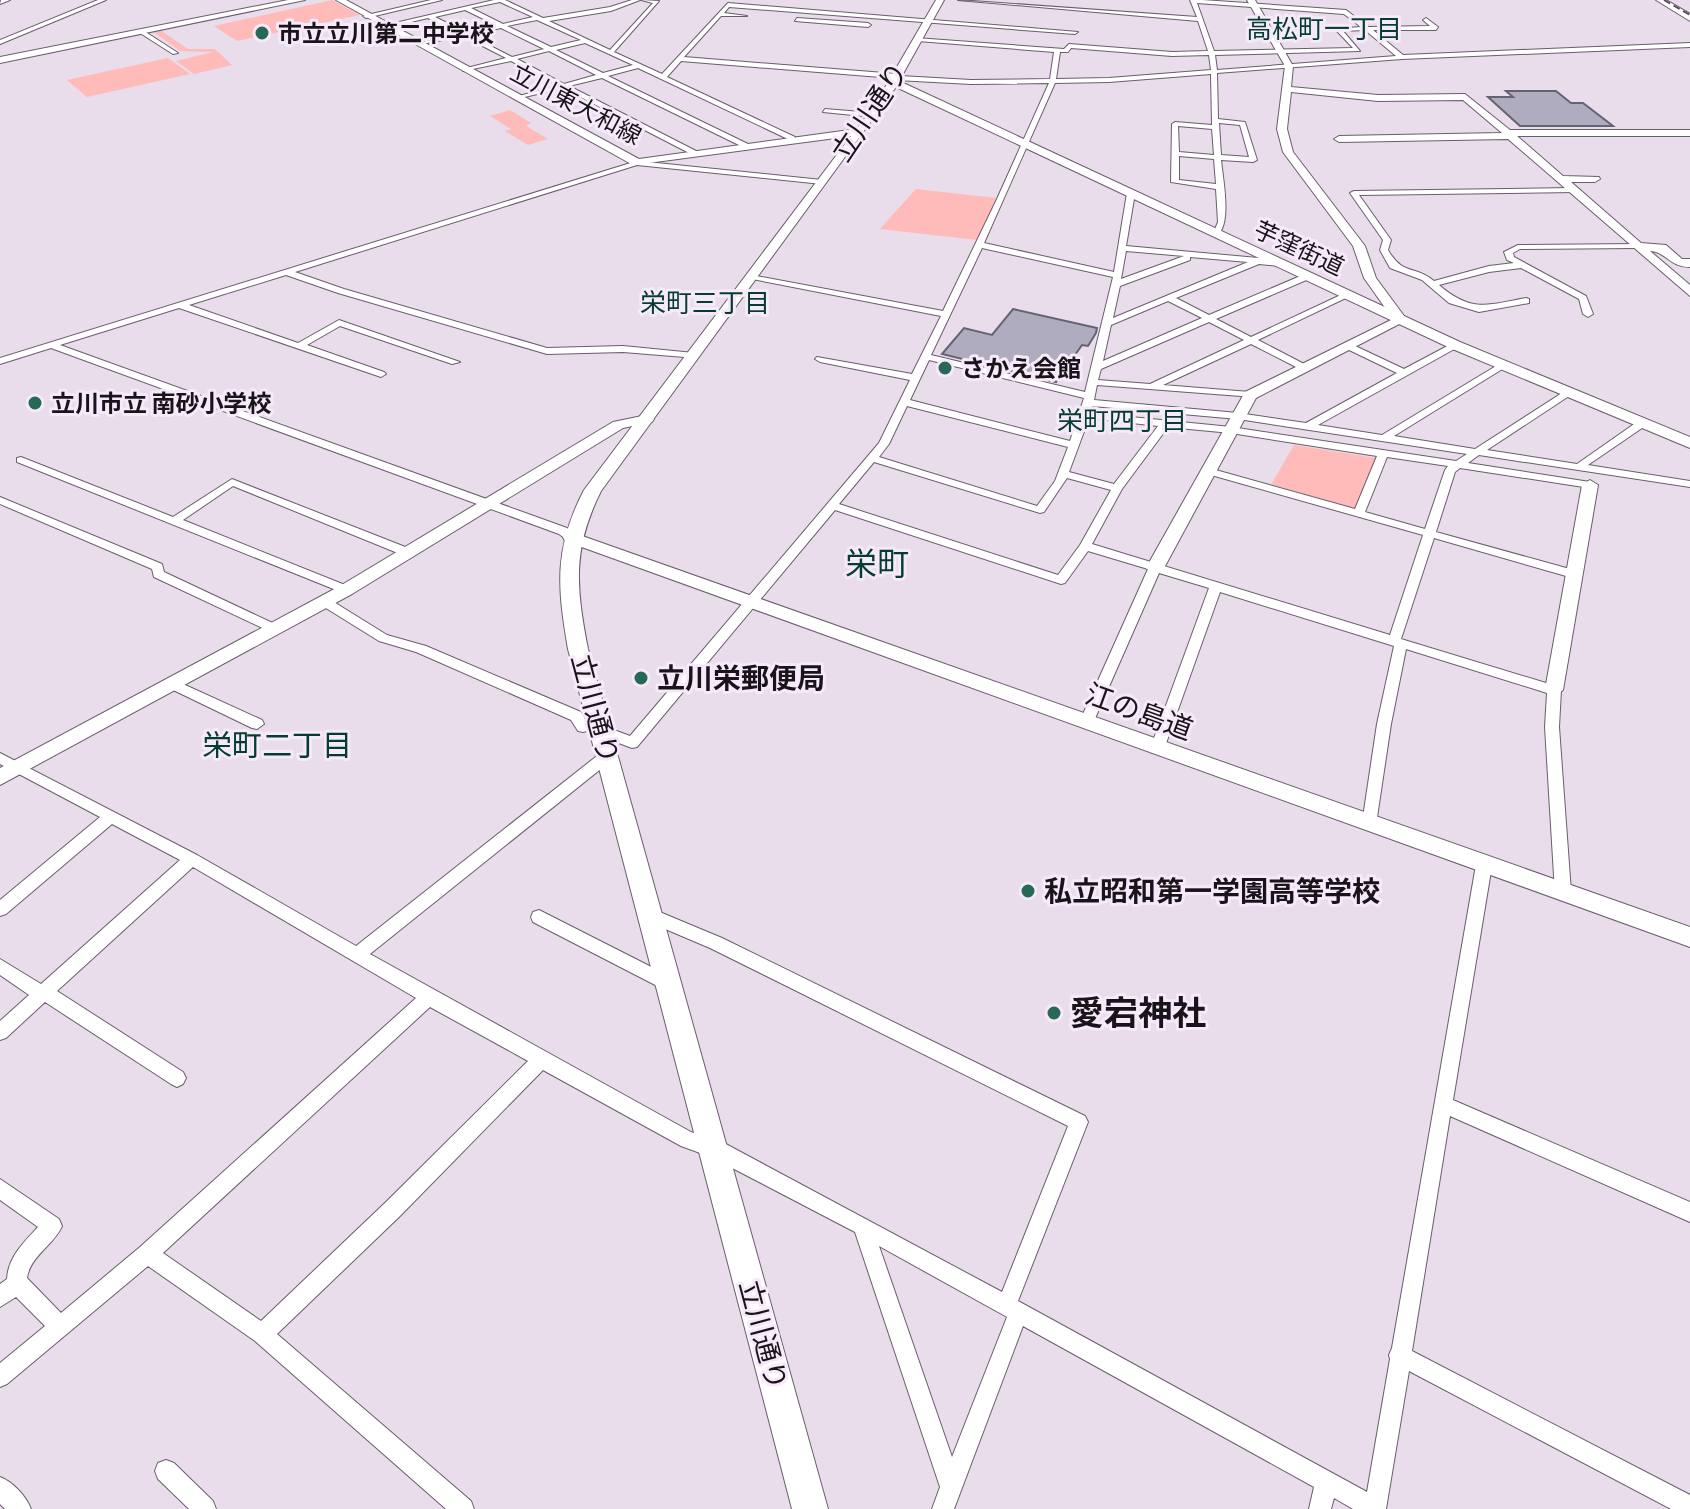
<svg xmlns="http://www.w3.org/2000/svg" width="1690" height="1509" font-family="'Zilla Slab','Noto Sans JP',serif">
	<rect width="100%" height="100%" fill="#e9dceb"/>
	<g fill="#febbba">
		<polygon points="332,0 360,15 237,41 214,26"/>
		<polygon points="160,30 188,49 215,49 232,65 194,74 176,61 213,52 180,51 154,32"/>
		<polygon points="168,58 190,74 87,97 67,80"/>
		<polygon points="510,110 531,123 526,126 548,139 528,145 505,131 511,129 490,116"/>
		<polygon points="916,189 996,198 977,240 880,229"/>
		<polygon points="1294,445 1376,458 1356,508 1271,485"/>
	</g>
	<g fill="#aeacbe" stroke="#646372" stroke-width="2">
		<polygon points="1506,91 1556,91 1571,103 1583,103 1613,126 1520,126 1488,97 1513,97"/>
		<polygon points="1013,309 1097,328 1096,333 1088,346 1082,345 1056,382 942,354 964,328 992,335"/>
	</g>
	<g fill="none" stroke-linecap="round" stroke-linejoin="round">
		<defs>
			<g id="street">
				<polygon points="1,0 10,0 0,4"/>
				<polygon points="98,0 106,0 0,44 0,40"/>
				<polygon points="431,0 442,0 366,18 363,16"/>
				<path d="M494,0H505L543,18L610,7L632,0H640L611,11L549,21L610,50L653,3L641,0L659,1L614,52L662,74L728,3L1078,32L1075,34L729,7L724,13L747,16H721L684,57L897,74L900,76L971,80L1050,79L1054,52L918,41L916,38L1064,49L1069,44L1172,52L1208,51L1198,21L958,0L1197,17L1190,0H1202L1346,10L1368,27L1430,26L1423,20L1426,18L1438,27L1436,30H1373L1403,55L1690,43V47L1402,59L1217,73L1218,119L1245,122L1257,160L1253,162L1221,160C1223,180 1232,223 1217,236L1213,234L1218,222L1216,189L1171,182L1172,124L1175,122L1212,125L1211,74L1109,82L1055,83L984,243L1114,272L1127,193L1131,191L1135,193L1126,246L1280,260L1284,263L1280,266L1259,264L1176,298L1209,315L1305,274H1311V278L1216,319L1251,337L1345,293L1352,295L1258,340L1306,365V369H1300L1251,344L1163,385L1250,392L1255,395L1254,397L1097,385L1094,400L1238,413L1306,423L1397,373L1345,348V344H1351L1404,369L1455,342L1460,345L1458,347L1318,425L1382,435L1501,363L1506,366L1504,368L1394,436L1475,449L1565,391L1569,392V396L1487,450L1577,464L1637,422H1645V426L1588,465L1690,481V487L1479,455L1468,463L1590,482L1595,485L1590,488L1460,468L1455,472L1436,532L1577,571L1579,574L1573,578L1434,538L1401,639L1559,687L1561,690L1559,727L1571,892L1568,897L1563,899L1558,897L1555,892L1545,727L1547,693L1406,649L1391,724L1376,824L1374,828L1369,830L1364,828L1362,824L1377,724L1394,646L1220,592L1164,749L1162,753H1152L1150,749L1209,588L1159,573L1093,723L1086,728L1079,723L1148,569L1088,551L1065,583L1061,584L835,510L637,747L632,748L595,734L594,729L583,732L578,731L571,720L416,652L379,641L321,605L319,602L321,599H329L387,635L426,646L581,712L586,721L598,718L603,719L605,723L603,726L630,736L879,443L910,380L820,362L815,359L817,357L912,374L941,316L747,278L751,275L943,311L997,199L1049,83L971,84L896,80L893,78L681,61L667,77L795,137L792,141L638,68L608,76L748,144L745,148L602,78L569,86L698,152L695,156L563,88L516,99V97L558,85L511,61L463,71V69L506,58L463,36L417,45V43L458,34L428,18L385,28L382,26ZM500,2L533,17L503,24L471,8ZM1197,3L1344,14L1361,27L1335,29L1353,48L1214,51ZM465,10L496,25L465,32L435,17ZM537,20L581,40L551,47L507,26ZM501,28L544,49L512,57L469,35ZM1365,30L1396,56L1217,70L1215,55L1360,51L1343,31ZM585,43L633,65L603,73L556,50ZM1071,48L1172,56L1209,55L1211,70L1109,78L1056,79L1060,52H1068ZM549,51L596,75L564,84L517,59ZM1219,123L1240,125L1249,157L1221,155ZM1178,126L1212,129L1214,155L1179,152ZM1179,156L1214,159L1216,184L1179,180ZM982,248L1113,277L1085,392L931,355ZM1126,251L1184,256L1121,279ZM1190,257L1248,262L1113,318L1120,286L1190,260ZM1168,301L1202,318L1103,361L1111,325ZM1209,322L1244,340L1150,384L1098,380L1101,369ZM929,360L1084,398L1070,441L910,400ZM907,406L1068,447L1055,481L1037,506L879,457L889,444ZM1092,406L1238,419L1467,454L1456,461L1231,427L1091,413ZM1089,418L1158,426L1114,484L1069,472ZM1168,427L1231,433L1377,456L1355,509L1212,469L1208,468L1203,471L1204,473L1423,535L1390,635L1092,544L1122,489ZM1387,457L1448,466L1445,470L1425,529L1365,512ZM874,462L1040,513L1044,512L1067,478L1111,490L1080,545L1058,575L839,504Z"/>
				<polygon points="797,18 868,23 871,25 868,27 795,21"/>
				<polygon points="142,30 144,31 178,53 173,54 140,33"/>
				<polygon points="825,109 873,113 876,115 873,117 823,112"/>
				<polygon points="637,161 822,180 826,182 822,184 637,165 295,272 344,289 547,348 623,346 694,353 699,356 697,358 623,352 547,354 338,293 286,275 189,305 298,343 339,320 460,362 452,364 340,326 307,345 384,372 386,374 381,377 179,308 60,345 567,528 575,534 575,540 567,540 559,534 51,348 0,364 0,358"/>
				<path d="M1572,188H1575V192L1359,195L1391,240L1388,250C1403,276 1415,265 1434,281L1489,266L1514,263L1507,260L1504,252L1518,245L1639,244L1640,246L1636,248L1520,249L1513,253L1514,257L1586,296L1593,314L1588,317L1583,314L1579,299L1521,268L1489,272L1439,285C1472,313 1487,305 1526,298L1529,299V303L1479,312L1449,303L1422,280L1390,268L1380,250L1383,240L1350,193L1354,191Z"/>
				<polygon points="21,457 173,517 232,479 413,550 415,553 413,556 405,556 233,486 183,520 350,587 352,590 346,594 17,462 17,458"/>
				<polygon points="0,497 162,564 164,572 279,626 281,629 275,633 271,632 154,577 152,569 0,504"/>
				<polygon points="172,679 262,720 264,724 257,729 252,728 167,687 165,684 167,681"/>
				<path d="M607,751L612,752L614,756L612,760L370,954L691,1132L722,1142L1002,1292L1068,1126L710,948L644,920L642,915L644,910L650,908L722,938L1085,1116L1088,1122L1018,1301L1367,1492L1390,1359L1389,1355L1392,1348L1476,865L1479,861L1484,859L1489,861L1492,865L1453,1100L1690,1202V1222L1450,1116L1412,1351L1690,1495V1509H1671L1409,1371L1386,1509H1353L1334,1498L1331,1509H1309L1314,1487L1023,1326L954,1509H932L940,1487L855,1232L711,1157L681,1146L543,1070L400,1216L277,1334L471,1501L474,1509H446L255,1341L148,1266L7,1384L0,1387V1363L45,1326L16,1297L0,1307V1284L7,1279C8,1257 24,1242 38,1227L0,1200V1179L59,1219L62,1226C54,1245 30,1256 27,1278L61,1313L140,1247L416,998L193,867L57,991L183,1072L186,1078L183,1084L177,1087L171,1084L45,1002L6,1038L0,1040V1021L29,995L0,975V959L41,984L180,860L112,824L6,914L0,916V900L100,817L0,764V753L197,855L356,946L602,752ZM430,1007L528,1061L386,1202L261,1321L163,1253ZM879,1246L1007,1317L952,1457Z"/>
				<polygon points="539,910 675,979 677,984 675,989 669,992 663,989 533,922 531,917 533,912"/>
				<polygon points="166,1460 174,1463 213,1501 216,1509 189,1509 158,1479 155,1471 158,1463"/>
				<path d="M0,1477C13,1482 26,1496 31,1509H5L0,1504Z"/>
			</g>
			<g id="secondary">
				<path d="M1247,0H1255L1293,66L1291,87L1378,95L1465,94L1510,130H1690V136H1517L1563,176L1599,177L1600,179L1595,182H1571L1641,243L1666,245L1682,259H1690V267C1669,267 1667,252 1650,251L1690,285V296L1508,139L1339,142L1334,139L1339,136L1502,133L1463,100L1378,101L1291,92L1287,129L1293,152L1365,246L1376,278L1407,320L1256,398L1164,568L1155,574L1146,568L1245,392L1393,319L1364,278L1353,246L1283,152L1277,129L1285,66Z"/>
				<polygon points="647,415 654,419 652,422 623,428 352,594 0,785 0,768 340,586 613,422"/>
				<polygon points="1590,480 1598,485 1563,690 1554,697 1545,690 1582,485"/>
				<polygon points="571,532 1690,927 1690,947 565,541 563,537"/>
			</g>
			<g id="primary">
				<polygon points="288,0 305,0 0,63 0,57"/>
				<path d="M336,0H346L639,159L857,129L876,103L936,0H944L899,81L1460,342L1690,437V448L1450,348L896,87L601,491C572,549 576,587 588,649L828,1509H792L568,649C557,586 554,548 584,490L851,136L633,165Z"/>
				<polygon points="1656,0 1666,0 1690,14 1690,21"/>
			</g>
		</defs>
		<use href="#street" stroke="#695e6b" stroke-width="2"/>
		<use href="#secondary" stroke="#695e6b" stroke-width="2"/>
		<use href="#primary" stroke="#695e6b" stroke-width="2"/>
		<use href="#street" fill="#fff" fill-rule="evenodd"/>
		<use href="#secondary" fill="#fff" fill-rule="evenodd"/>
		<use href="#primary" fill="#fff" fill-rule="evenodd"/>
		<polyline stroke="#524b53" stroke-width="2" stroke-dasharray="7 4" stroke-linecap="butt" points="1664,0 1690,15"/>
	</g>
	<g fill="#286856" stroke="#f6e9f9" stroke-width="3">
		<circle cx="262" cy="33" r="8"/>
		<circle cx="945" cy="368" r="8"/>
		<circle cx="35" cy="403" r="8"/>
		<circle cx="641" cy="678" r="8"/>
		<circle cx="1028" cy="891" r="8"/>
		<circle cx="1054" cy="1013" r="8"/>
	</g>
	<g text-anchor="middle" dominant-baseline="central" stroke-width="6" stroke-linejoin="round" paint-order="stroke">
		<g font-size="24" font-weight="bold" fill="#181419" stroke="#f6e9f9" text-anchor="start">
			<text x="278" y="33">市立立川第二中学校</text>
			<text x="961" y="368">さかえ会館</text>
			<text x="51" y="403">立川市立 南砂小学校</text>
		</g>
		<g font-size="24" fill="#181419" stroke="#f6e9f9">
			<text transform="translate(576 104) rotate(28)">立川東大和線</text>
			<text transform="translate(1299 248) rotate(25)">芋窪街道</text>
		</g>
		<g font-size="26" fill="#043d30" stroke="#f6e9f9">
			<text x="1324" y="29">高松町一丁目</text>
			<text x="705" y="303">栄町三丁目</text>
			<text x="1122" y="421">栄町四丁目</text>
		</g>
		<g font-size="28" fill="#181419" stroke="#f6e9f9">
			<text transform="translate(870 112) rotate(-56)">立川通り</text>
			<text transform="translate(595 709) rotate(75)">立川通り</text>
			<text transform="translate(1139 712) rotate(20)">江の島道</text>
			<text transform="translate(763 1335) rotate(75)">立川通り</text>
		</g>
		<g font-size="28" font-weight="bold" fill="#181419" stroke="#f6e9f9" text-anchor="start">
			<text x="657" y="678">立川栄郵便局</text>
			<text x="1044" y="891">私立昭和第一学園高等学校</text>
		</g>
		<g font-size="30" fill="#043d30" stroke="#f6e9f9">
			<text x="277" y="746">栄町二丁目</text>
		</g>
		<g font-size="32" fill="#043d30" stroke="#f6e9f9">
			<text x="877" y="564">栄町</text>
		</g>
		<g font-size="34" font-weight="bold" fill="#181419" stroke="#f6e9f9" text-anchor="start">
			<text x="1070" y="1013">愛宕神社</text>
		</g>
	</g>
</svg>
